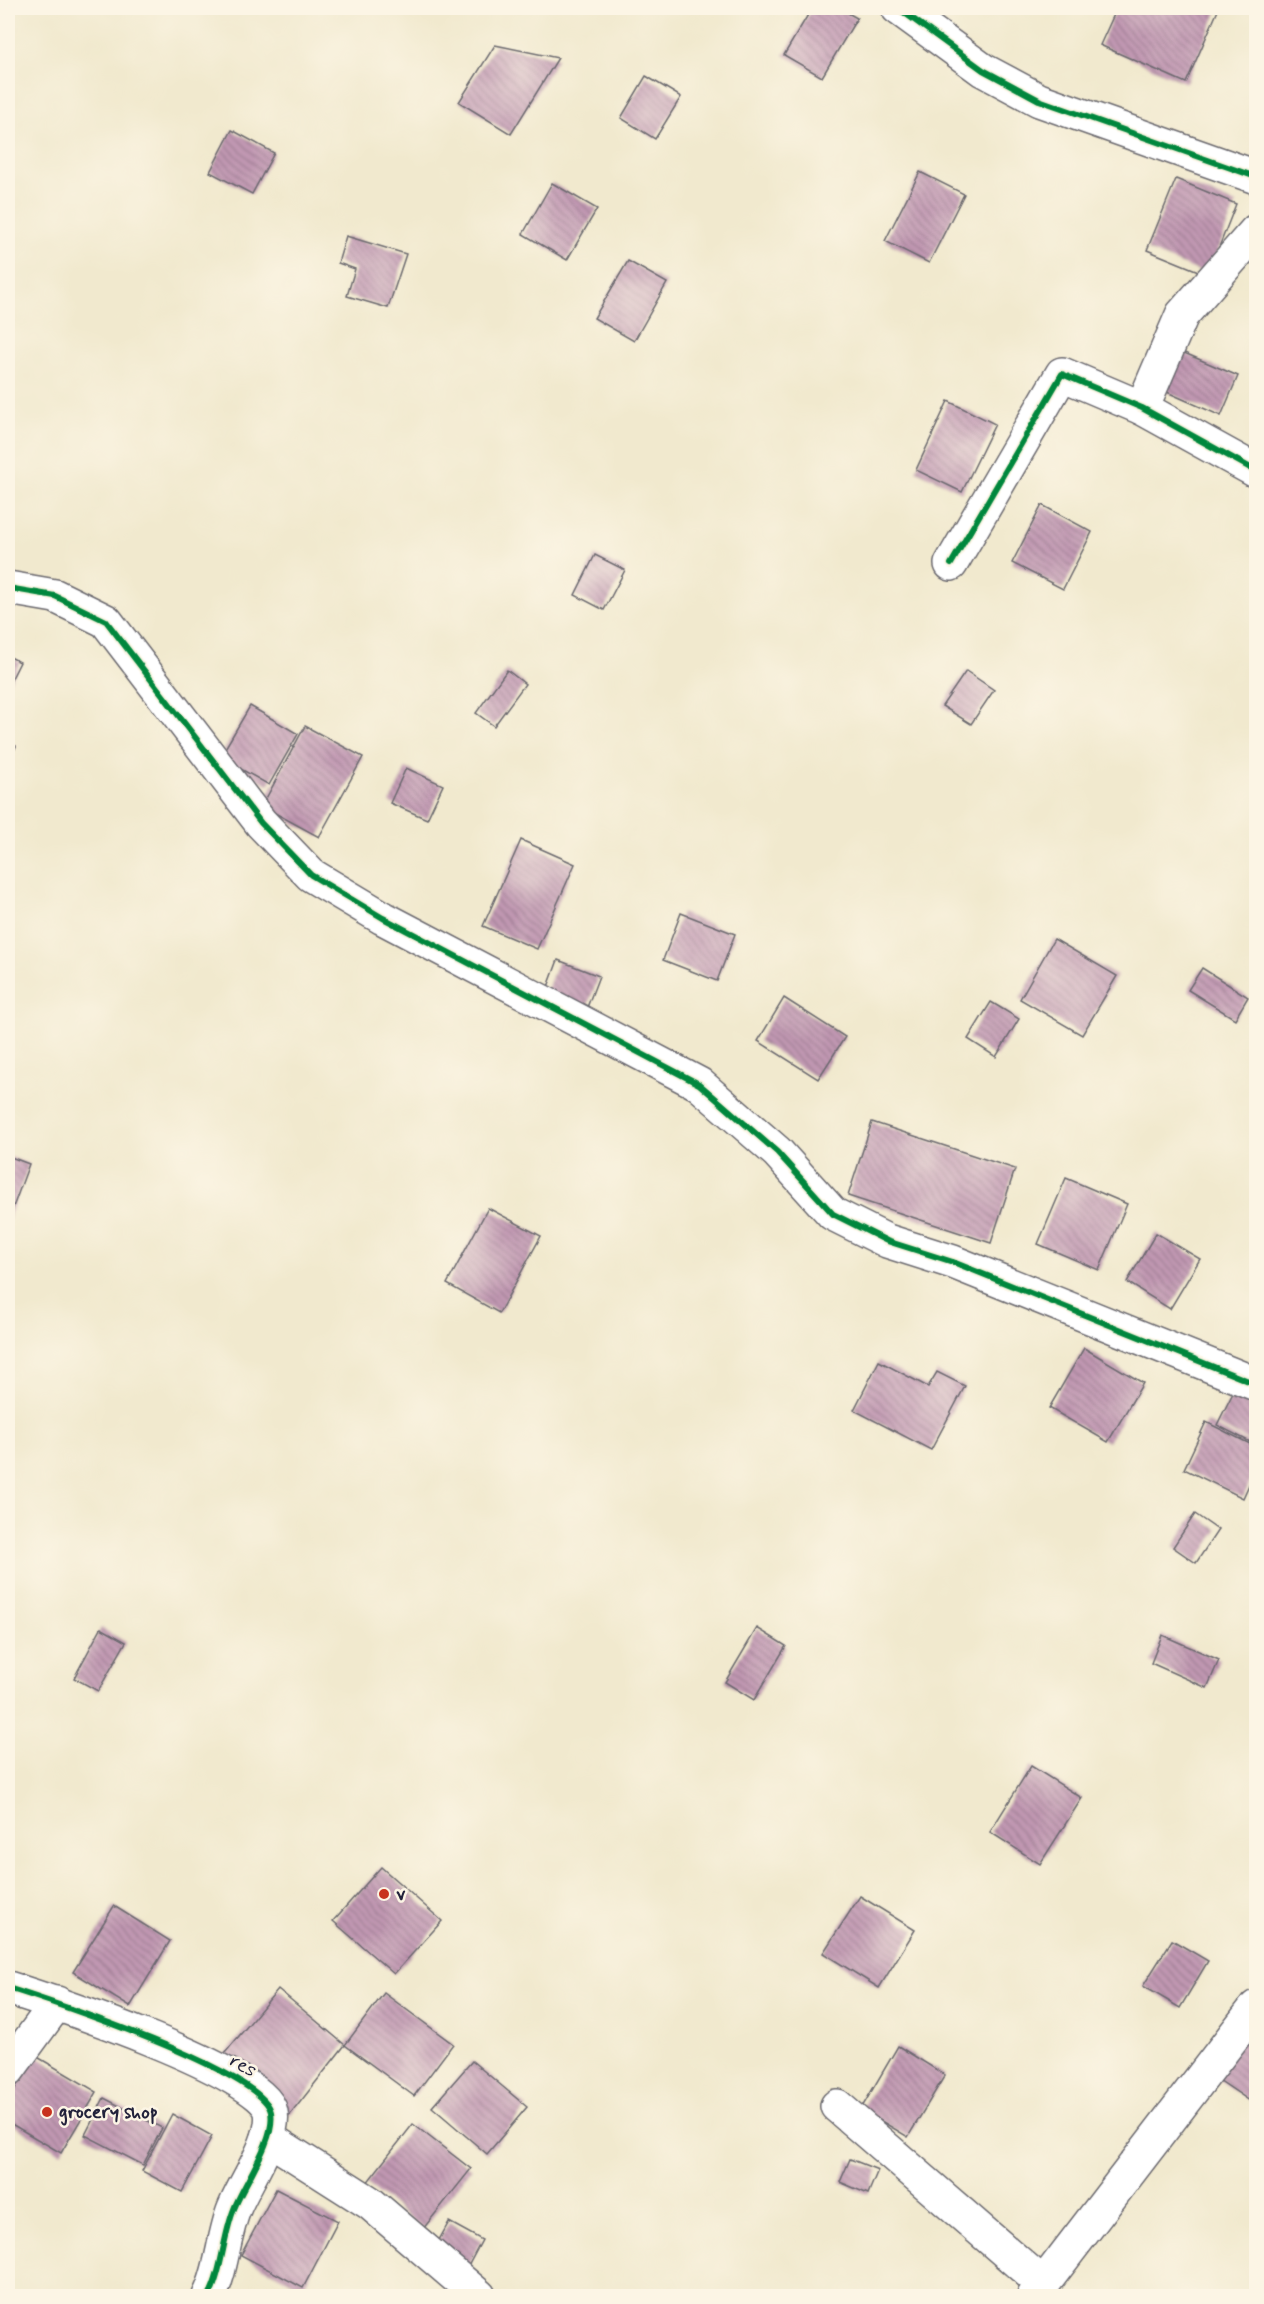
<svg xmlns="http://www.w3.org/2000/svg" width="1264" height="2304" font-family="Mynerve,sans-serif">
	<defs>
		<pattern id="building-back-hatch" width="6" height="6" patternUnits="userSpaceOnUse" patternTransform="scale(1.5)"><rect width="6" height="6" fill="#c198b2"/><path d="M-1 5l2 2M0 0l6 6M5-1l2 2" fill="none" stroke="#9c7c92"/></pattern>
	</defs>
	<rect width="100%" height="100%" fill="#fcf5e5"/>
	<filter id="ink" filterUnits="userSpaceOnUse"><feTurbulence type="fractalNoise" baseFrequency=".0167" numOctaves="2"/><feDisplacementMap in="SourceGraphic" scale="12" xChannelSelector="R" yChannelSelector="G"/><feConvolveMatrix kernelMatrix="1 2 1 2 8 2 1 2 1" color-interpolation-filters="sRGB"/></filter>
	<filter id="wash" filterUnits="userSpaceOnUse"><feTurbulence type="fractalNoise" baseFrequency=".008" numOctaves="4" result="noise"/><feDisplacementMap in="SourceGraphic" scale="24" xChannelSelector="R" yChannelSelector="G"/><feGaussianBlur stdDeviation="1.35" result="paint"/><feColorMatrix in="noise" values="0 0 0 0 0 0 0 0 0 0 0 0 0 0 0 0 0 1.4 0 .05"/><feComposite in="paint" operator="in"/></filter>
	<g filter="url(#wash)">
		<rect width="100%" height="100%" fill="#f1e9ce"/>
		<g id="blocks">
			<g fill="url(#building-back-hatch)">
				<polygon points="812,8 839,8 857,18 822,77 784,55"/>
				<polygon points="1117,8 1219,8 1186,83 1100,45"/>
				<polygon points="495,45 558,58 511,134 459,102"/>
				<polygon points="646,76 681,97 655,139 621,118"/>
				<polygon points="232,130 274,153 252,194 210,172"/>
				<polygon points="920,172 964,194 929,263 885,241"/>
				<polygon points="1176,179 1236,204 1208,275 1147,250"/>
				<polygon points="552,183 597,209 567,260 523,234"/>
				<polygon points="346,236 406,254 388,308 347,296 355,269 338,263"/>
				<polygon points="628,261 667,283 634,341 594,318"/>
				<polygon points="1175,349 1238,376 1221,416 1158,388"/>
				<polygon points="948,401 995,424 962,492 916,470"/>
				<polygon points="1042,505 1092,532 1063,589 1012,563"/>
				<polygon points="595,555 625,570 604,610 575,595"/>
				<polygon points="8,656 20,662 8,686"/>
				<polygon points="507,670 525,684 494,726 476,713"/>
				<polygon points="966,671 994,690 971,724 942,706"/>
				<polygon points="250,706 298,734 269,785 220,757"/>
				<polygon points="305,726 363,757 319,837 262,806"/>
				<polygon points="8,742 16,746 8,764"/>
				<polygon points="406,768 443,785 427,819 390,803"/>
				<polygon points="521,840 575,864 537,949 483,926"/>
				<polygon points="681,913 735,934 717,981 663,960"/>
				<polygon points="1054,939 1117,976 1082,1035 1020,999"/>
				<polygon points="558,960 599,976 586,1010 545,995"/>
				<polygon points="1202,968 1248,997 1235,1019 1188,990"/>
				<polygon points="784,998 845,1037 818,1079 758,1041"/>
				<polygon points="991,1002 1019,1019 996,1057 968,1039"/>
				<polygon points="872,1122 1015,1169 991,1243 848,1196"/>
				<polygon points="8,1156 29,1164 8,1221"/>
				<polygon points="1066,1178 1127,1204 1099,1270 1038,1244"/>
				<polygon points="488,1208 541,1236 499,1313 447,1284"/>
				<polygon points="1156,1233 1200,1259 1170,1309 1127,1282"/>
				<polygon points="1084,1348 1143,1383 1108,1442 1049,1408"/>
				<polygon points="879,1361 928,1387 937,1372 965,1386 931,1450 854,1410"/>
				<polygon points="1234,1391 1256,1402 1256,1445 1217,1425"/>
				<polygon points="1206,1422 1256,1447 1256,1469 1243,1498 1184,1469"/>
				<polygon points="1195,1514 1218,1530 1196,1563 1173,1547"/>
				<polygon points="101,1628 126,1642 98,1691 74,1678"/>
				<polygon points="757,1628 786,1646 754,1700 725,1682"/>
				<polygon points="1162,1635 1219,1660 1207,1688 1151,1663"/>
				<polygon points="1031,1766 1082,1798 1040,1864 990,1832"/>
				<polygon points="381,1867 442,1921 394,1974 333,1921"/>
				<polygon points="860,1896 915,1930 879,1988 823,1953"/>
				<polygon points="114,1906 170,1941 130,2007 73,1972"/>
				<polygon points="1172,1940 1208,1961 1180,2008 1143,1986"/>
				<polygon points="278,1989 345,2045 290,2115 220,2059"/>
				<polygon points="384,1993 453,2044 414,2096 345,2045"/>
				<polygon points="1256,2017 1256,2105 1216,2078"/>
				<polygon points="898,2046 945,2075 908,2137 861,2109"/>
				<polygon points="34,2055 97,2092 61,2153 8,2122 8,2101"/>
				<polygon points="472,2061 527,2107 487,2154 432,2107"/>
				<polygon points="104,2098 162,2128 143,2165 85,2135"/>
				<polygon points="172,2114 212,2136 182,2192 142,2171"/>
				<polygon points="413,2124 471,2169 423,2229 366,2184"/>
				<polygon points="850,2159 878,2170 868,2194 840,2182"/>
				<polygon points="276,2189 338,2221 303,2288 241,2255"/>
				<polygon points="449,2222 482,2240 466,2270 433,2251"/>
			</g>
		</g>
	</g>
	<g filter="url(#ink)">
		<use href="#blocks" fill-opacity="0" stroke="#6a686e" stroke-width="1.5"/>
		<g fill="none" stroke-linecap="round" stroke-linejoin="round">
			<defs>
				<g id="minor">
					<polyline points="898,8 983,70 1039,100 1256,177"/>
					<polyline points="1142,408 1182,315 1256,231"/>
					<polyline points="951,564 1062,374 1142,408 1256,471"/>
					<polyline points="8,588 55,596 106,621 261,823 311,875 383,918 699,1084 777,1152 833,1214 887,1241 953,1262 1256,1384"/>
					<path d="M8,1988C50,2001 264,2072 271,2112C276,2139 244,2183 234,2209C223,2236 222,2272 209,2296"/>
					<polyline points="8,2070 57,2003"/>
					<polyline points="837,2106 1043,2284"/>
					<polyline points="268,2138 370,2203 479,2296"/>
					<polyline points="1034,2296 1256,2007"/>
				</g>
			</defs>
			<use href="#minor" stroke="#6a686e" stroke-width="36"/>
			<use href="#minor" stroke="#fff" stroke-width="33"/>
			<defs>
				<g id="cycleway">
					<polyline points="898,8 983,70 1039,100 1256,177"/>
					<polyline points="951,564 1062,374 1142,408 1256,471"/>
					<polyline points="8,588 55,596 106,621 261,823 311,875 383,918 699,1084 777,1152 833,1214 887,1241 953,1262 1256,1384"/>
					<path d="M8,1988C50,2001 264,2072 271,2112C276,2139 244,2183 234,2209C223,2236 222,2272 209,2296"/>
				</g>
			</defs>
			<use href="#cycleway" stroke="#fcf5e5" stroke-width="10"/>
			<use href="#cycleway" stroke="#00873e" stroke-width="6"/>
		</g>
	</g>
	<g fill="#c8321e" stroke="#fcf5e5" stroke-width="2">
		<circle cx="384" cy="1894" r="6"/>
		<circle cx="47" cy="2112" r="6"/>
	</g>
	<g text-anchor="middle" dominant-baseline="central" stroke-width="5" stroke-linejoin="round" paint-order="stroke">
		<g font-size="20" font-weight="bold" fill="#22223b" stroke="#fcf5e5" text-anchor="start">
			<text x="396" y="1894">v</text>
			<text x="59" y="2112">grocery shop</text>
		</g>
		<g font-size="20" fill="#22223b" stroke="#fcf5e5">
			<text transform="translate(243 2066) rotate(29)">res</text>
		</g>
	</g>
	<rect width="1264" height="2304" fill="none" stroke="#fcf5e5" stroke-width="30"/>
</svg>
